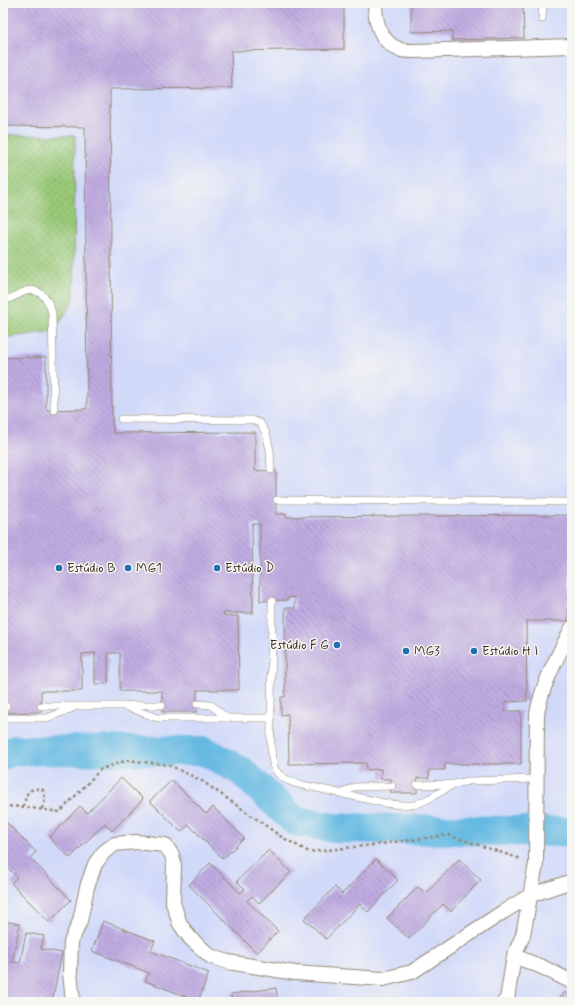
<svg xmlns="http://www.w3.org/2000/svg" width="575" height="1005" font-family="Mynerve,sans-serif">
	<defs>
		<pattern id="park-dots" width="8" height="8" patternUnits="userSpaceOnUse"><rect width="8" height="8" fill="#99c978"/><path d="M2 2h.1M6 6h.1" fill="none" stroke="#7ea362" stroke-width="1.8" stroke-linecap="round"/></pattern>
		<pattern id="building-back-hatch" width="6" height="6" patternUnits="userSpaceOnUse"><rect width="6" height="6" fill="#c0ace2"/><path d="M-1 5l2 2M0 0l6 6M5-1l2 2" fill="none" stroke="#9d8cb7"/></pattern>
	</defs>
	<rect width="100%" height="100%" fill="#f6f6f2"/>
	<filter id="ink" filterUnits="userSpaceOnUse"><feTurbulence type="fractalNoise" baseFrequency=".025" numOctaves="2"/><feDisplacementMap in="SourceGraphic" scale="8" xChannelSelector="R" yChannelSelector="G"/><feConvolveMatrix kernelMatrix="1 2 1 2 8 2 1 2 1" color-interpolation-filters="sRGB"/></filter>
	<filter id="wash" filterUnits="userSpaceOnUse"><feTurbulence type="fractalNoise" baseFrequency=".012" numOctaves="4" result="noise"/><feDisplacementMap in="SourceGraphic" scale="16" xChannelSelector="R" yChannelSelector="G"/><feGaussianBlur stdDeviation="0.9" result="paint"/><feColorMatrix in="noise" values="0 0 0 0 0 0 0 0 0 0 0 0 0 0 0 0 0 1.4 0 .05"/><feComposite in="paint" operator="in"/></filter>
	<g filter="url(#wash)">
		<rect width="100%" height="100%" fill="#ebe5c9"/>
		<rect fill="#d1d9f9" x="3" y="3" width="569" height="999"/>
		<polygon fill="url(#park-dots)" stroke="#6a7a4b" points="3,135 75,136 74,300 54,331 3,338"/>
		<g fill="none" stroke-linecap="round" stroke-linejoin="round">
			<polyline stroke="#66bae2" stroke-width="30" points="3,755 15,750 205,751 241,771 295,821 334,828 572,832"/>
		</g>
		<g id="blocks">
			<g fill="url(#building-back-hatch)">
				<polygon points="3,3 344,3 344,49 231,51 232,88 110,89 112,419 113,433 255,432 255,471 276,470 276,514 286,514 286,517 570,515 570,597 568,597 568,621 526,621 527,701 505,702 505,711 521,711 521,764 445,764 445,770 429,770 429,778 417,778 417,793 391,793 391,779 381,779 381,769 366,770 366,763 289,764 288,714 281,715 281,697 285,697 285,608 295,608 295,597 287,598 287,600 260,601 260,524 252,524 253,613 223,613 224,616 238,616 239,690 197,690 197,712 162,712 162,691 120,691 120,653 108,653 108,684 95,684 95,653 82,654 82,691 41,691 41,712 6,713 6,691 3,692 3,358 46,357 46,410 87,409 85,127 3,126"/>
				<polygon points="411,3 523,3 524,38 452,40 452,31 411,32"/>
				<polygon points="121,778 143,799 112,831 105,823 70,858 49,838 80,806 87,813"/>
				<polygon points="172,780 206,814 213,807 244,838 223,859 189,825 181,832 150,801"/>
				<polygon points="3,819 36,852 30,858 71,900 49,922 11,883 17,877 3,863"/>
				<polygon points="269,850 291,872 259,903 252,896 247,901 278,931 257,953 189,885 210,863 240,893 245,889 237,881"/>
				<polygon points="376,859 398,880 368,912 360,904 326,939 304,919 335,887 342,894"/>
				<polygon points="459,859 481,880 451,911 443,904 409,939 387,918 418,887 426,893"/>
				<polygon points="3,921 20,924 12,962 20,963 26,933 44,936 41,949 62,953 52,1002 3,1002"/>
				<polygon points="103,921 155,941 151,951 209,973 198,1001 145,981 149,973 92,951"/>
				<polygon points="276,988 278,1002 232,1002 231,994"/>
				<polygon points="565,992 572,997 572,1002 557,1002"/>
			</g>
		</g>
	</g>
	<g filter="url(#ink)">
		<use href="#blocks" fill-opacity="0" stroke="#938874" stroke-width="1"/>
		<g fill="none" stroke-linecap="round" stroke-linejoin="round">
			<defs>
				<g id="service">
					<polyline points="542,19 543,3"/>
					<path d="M3,301C11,299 19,294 26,291C41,287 49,301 52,313L54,410"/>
					<polyline points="121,419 252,420 260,423 266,433 270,450 271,470"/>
					<polyline points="277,500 572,502"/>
					<polyline points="197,704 211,705 227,718"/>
					<polyline points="3,706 6,706"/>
					<polyline points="41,706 125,706 131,705 162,705"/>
					<path d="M125,706L157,718H271C271,731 269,761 276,771C280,777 287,780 294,783L384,803L401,805H415L430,798L454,784L469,781L537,779"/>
					<polyline points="3,718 47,718 73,708"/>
					<polyline points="271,718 272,601"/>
					<polyline points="417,785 452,784"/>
					<polyline points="341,794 354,787 392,786"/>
				</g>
				<g id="minor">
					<path d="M375,3C375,21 380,41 398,49C403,51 409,51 414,51L572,46"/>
					<polyline points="514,956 542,967 572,982"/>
					<polyline points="73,1002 70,972 71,942 80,921 87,887 95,864 104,852 115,844 136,842 165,845 172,855 174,865 173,903 180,924 190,938 210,956 228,962 295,973 383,979 412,972 503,912 531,895 572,881"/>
					<path d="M504,1002L507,999L514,956L523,935L536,864L537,714C542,684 558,656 572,628"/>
				</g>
			</defs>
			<use href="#service" stroke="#938874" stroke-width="8"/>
			<use href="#minor" stroke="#938874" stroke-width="16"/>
			<g stroke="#938874" stroke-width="2.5" stroke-dasharray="3 3" stroke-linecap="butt">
				<polyline points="3,806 23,807 60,812 101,769 128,760 169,765 202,781 255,818 280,836 309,852 373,845 448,835 521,859"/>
				<path d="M23,807C27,794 26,788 42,789C47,796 45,803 41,810"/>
			</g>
			<use href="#service" stroke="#fff" stroke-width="7"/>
			<use href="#minor" stroke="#fff" stroke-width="14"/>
		</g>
	</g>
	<g fill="#1f6fb2" stroke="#f6f6f2" stroke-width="1.5">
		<circle cx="59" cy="568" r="4"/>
		<circle cx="128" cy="568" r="4"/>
		<circle cx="217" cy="568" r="4"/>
		<circle cx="337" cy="645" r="4"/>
		<circle cx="406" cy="651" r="4"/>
		<circle cx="474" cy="651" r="4"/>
	</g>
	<g text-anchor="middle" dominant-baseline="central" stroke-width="3" stroke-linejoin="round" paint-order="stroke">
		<g font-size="13" fill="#3b2a1e" stroke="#f6f6f2" text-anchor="start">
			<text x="67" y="568">Estúdio B</text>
			<text x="136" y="568">MG1</text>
			<text x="225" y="568">Estúdio D</text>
			<text x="329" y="645" text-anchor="end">Estúdio F G</text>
			<text x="414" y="651">MG3</text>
			<text x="482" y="651">Estúdio H I</text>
		</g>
	</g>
	<rect width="575" height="1005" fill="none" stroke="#f6f6f2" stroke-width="16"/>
</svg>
